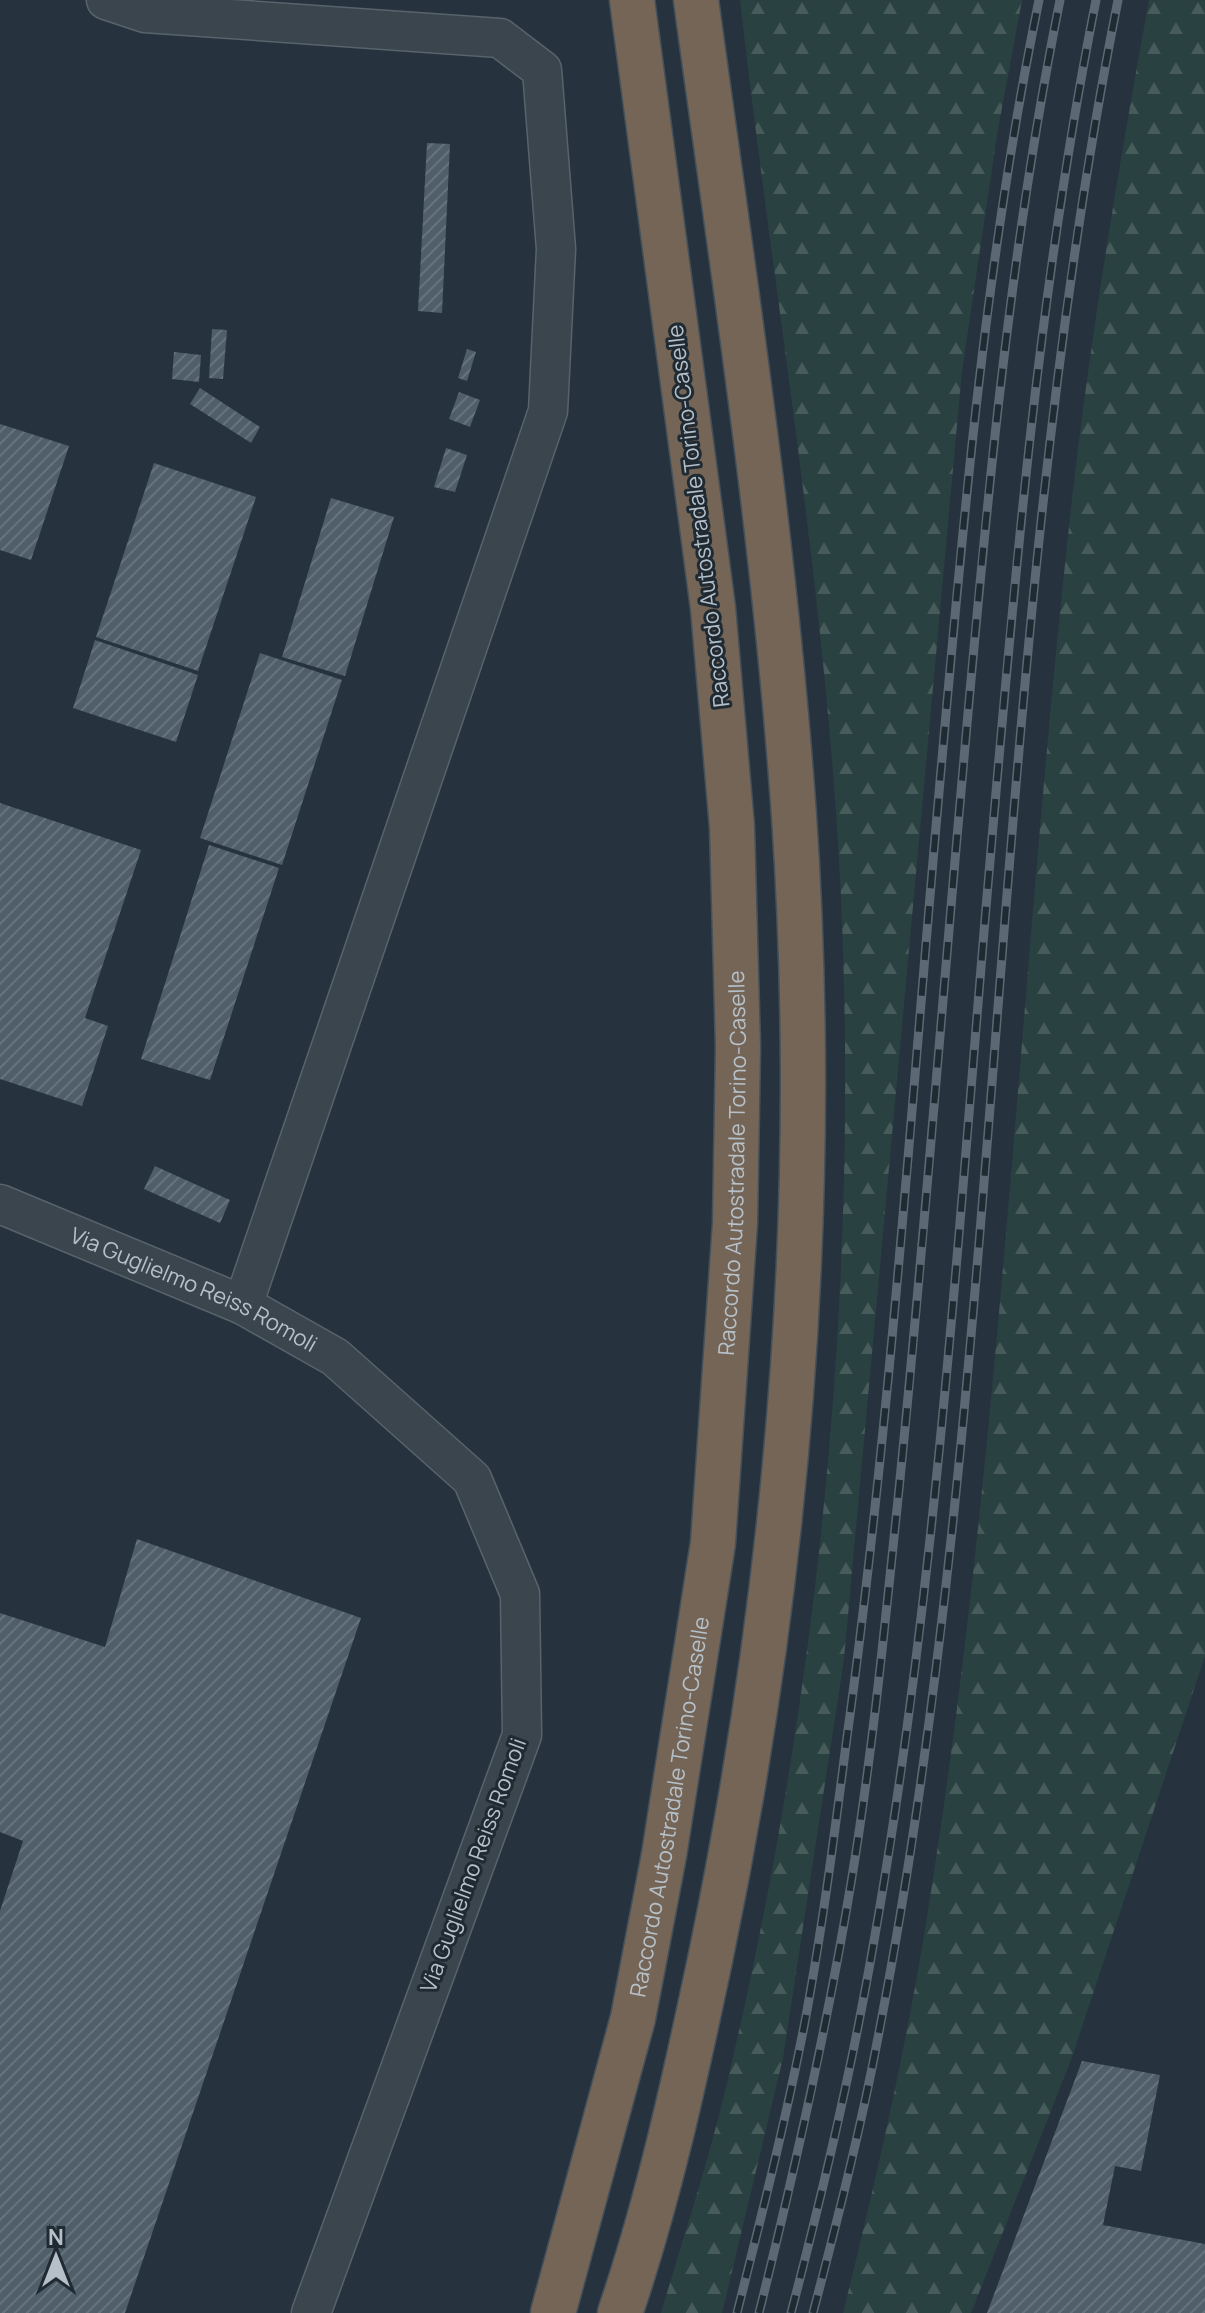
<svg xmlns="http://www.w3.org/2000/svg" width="1205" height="2313" font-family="Manrope,sans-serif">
	<defs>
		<pattern id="forest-firs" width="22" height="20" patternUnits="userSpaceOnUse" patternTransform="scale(2)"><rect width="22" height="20" fill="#294140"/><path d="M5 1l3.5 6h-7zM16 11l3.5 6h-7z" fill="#465b5a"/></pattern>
		<pattern id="building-hatch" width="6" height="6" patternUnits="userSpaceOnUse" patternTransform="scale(2)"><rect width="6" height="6" fill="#4f5e69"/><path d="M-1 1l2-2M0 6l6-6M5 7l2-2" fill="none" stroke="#66737d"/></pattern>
	</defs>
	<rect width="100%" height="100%" fill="#26333e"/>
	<g fill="url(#forest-firs)">
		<path d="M740,0H1022L997,135L962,371L844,1659L783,2058L722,2313H661C683,2238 708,2163 726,2087C818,1703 859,1293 841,898C827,597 774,300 740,0Z"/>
		<path d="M1149,0H1205V1656L1071,2060L971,2313H843C875,2184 905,2054 926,1923C1000,1467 1018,1004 1067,545C1086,362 1116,181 1149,0Z"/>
	</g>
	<g fill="url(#building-hatch)">
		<polygon points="427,143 450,144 442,313 418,311"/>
		<polygon points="212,329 227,330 223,379 209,378"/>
		<polygon points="467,349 476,352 467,381 458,378"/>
		<polygon points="174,352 201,355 199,382 172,379"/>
		<polygon points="200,388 260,427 251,443 190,404"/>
		<polygon points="459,392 480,400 470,427 449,419"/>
		<polygon points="0,424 69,446 31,560 0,550"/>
		<polygon points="446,448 467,455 455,492 434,487"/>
		<polygon points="154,463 256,497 198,671 96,637"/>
		<polygon points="331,498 394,517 345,676 282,657"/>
		<polygon points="95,640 198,675 176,742 73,708"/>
		<polygon points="260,653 342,680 282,865 200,838"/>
		<polygon points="0,803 141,850 85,1018 108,1026 82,1106 0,1079"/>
		<polygon points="209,845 279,868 210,1080 141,1059"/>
		<polygon points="155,1166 230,1200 220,1223 144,1189"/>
		<polygon points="137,1539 361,1618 125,2313 0,2313 0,1911 23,1841 0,1832 0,1613 105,1647"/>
		<polygon points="1082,2061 1160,2075 1141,2171 1115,2166 1103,2225 1205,2244 1205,2313 987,2313"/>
	</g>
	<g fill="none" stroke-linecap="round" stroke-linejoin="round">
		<defs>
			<g id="minor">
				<polyline points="106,0 145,13 500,38 542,70 556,249 548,411 243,1305"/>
				<path id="s1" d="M0,1204L243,1305L335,1357L472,1479L520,1594L522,1735L311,2313"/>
			</g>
			<g id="highway">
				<path id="s2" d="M553,2313L633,2018L664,1855L713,1543L735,1223L738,1047L732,827L713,608L632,0"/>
				<path d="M620,2313C659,2199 685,2078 710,1960C788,1585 820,1199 794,816C775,543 733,271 696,0"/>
			</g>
		</defs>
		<use href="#minor" stroke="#58636c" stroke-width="41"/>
		<use href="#highway" stroke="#455059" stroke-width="47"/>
		<use href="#minor" stroke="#3a454e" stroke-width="38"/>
		<use href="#highway" stroke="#746557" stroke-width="44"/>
		<defs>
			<g id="rail">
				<path d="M737,2313C762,2214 787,2116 806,2016C823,1924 835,1830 847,1737C888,1439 909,1138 935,838C960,557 982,276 1039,0"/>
				<path d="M759,2313C795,2169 828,2024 852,1877C871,1761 883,1644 895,1528C920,1290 938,1052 959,815C983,542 1006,269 1060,0"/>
				<path d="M791,2313C816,2218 839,2123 858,2027C931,1656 955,1273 987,896C1013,596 1037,296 1096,0"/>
				<path d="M813,2313C838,2218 862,2124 880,2027C1009,1358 985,669 1118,0"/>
			</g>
		</defs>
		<use href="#rail" stroke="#5c6975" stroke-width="9"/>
		<use href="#rail" stroke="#1f2a33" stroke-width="6" stroke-dasharray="18" stroke-linecap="butt"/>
	</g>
	<g text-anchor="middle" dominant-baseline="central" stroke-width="6" stroke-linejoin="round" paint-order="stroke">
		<g font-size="22" fill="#b6c0c9" stroke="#1f2a33">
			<text transform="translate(698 516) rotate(-97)">Raccordo Autostradale Torino-Caselle</text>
			<text stroke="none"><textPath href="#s2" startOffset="1168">Raccordo Autostradale Torino-Caselle</textPath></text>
			<text stroke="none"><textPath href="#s1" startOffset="212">Via Guglielmo Reiss Romoli</textPath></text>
			<text stroke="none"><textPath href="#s2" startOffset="520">Raccordo Autostradale Torino-Caselle</textPath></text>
			<text transform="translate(473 1865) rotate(-70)">Via Guglielmo Reiss Romoli</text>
		</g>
	</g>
	<g transform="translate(56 2257)" stroke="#1f2a33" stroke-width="6" paint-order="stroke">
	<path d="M0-6L14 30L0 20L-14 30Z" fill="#b6c0c9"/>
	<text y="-12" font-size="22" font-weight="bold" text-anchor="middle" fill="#b6c0c9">N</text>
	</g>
</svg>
